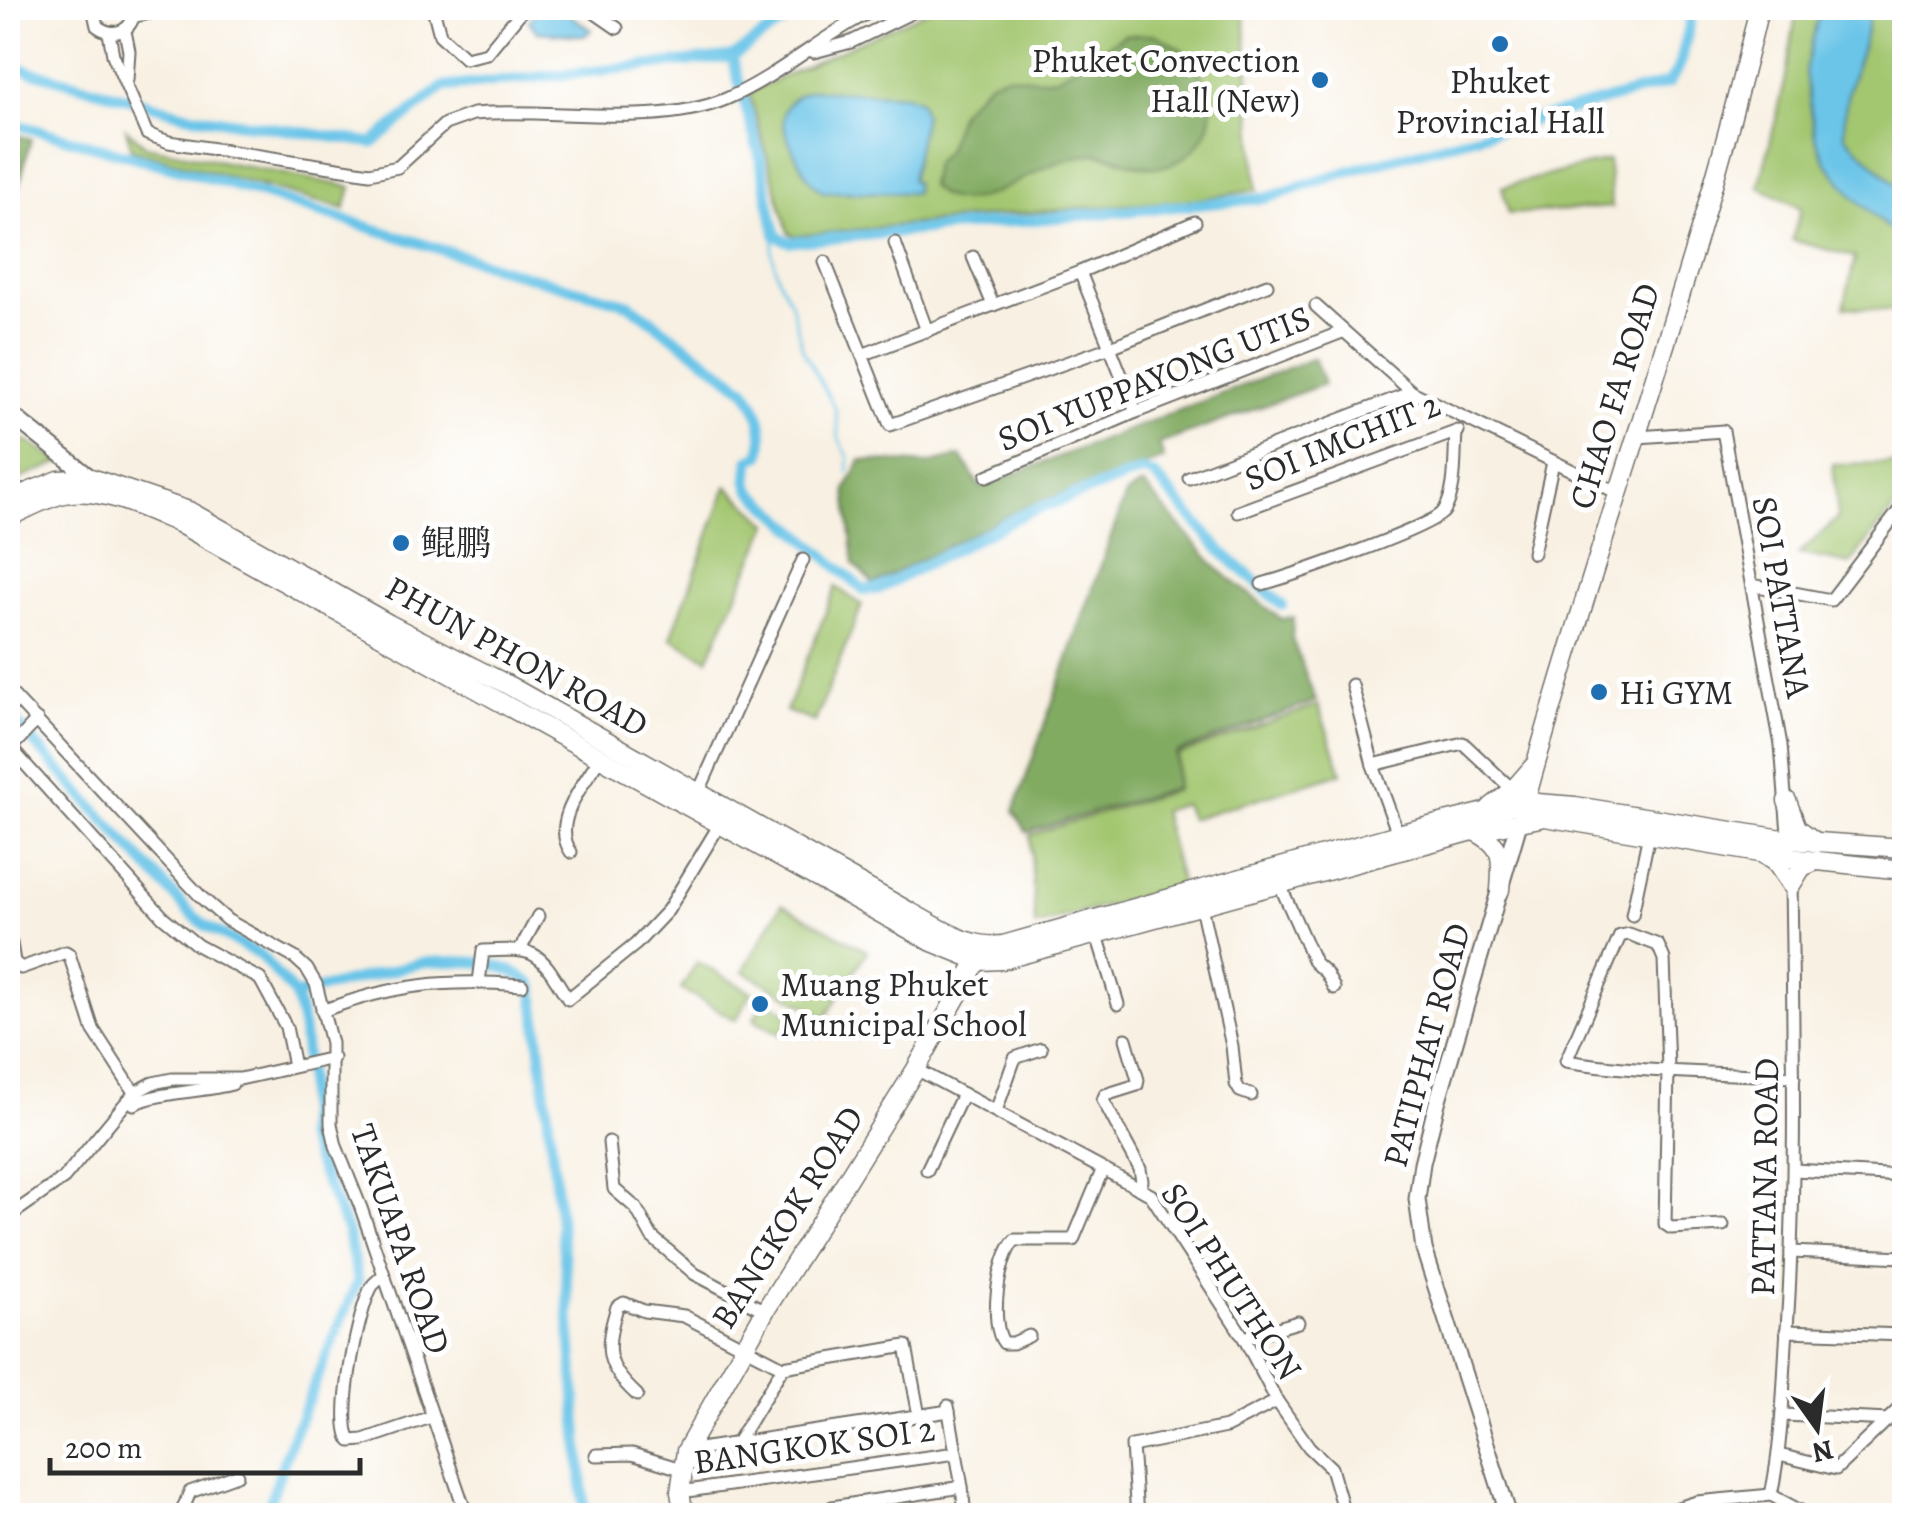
<svg xmlns="http://www.w3.org/2000/svg" width="1912" height="1523" font-family="Alegreya,'Noto Serif SC',serif">
	<rect width="100%" height="100%" fill="#fff"/>
	<filter id="ink" filterUnits="userSpaceOnUse"><feTurbulence type="fractalNoise" baseFrequency=".01" numOctaves="2"/><feDisplacementMap in="SourceGraphic" scale="20" xChannelSelector="R" yChannelSelector="G"/><feConvolveMatrix kernelMatrix="1 2 1 2 8 2 1 2 1" color-interpolation-filters="sRGB"/></filter>
	<filter id="wash" filterUnits="userSpaceOnUse"><feTurbulence type="fractalNoise" baseFrequency=".0048" numOctaves="4" result="noise"/><feDisplacementMap in="SourceGraphic" scale="40" xChannelSelector="R" yChannelSelector="G"/><feGaussianBlur stdDeviation="2.25" result="paint"/><feColorMatrix in="noise" values="0 0 0 0 0 0 0 0 0 0 0 0 0 0 0 0 0 1.4 0 .05"/><feComposite in="paint" operator="in"/></filter>
	<g filter="url(#wash)">
		<rect width="100%" height="100%" fill="#f8f0e2"/>
		<g fill="#a3c670" stroke="#67784e" stroke-width="2.5">
			<polygon points="933,8 1244,8 1257,190 1194,200 1012,214 795,236 788,232 749,92"/>
			<polygon points="1797,8 1904,8 1904,457 1897,457 1900,311 1844,307 1855,257 1792,240 1801,208 1759,187 1785,82"/>
			<polygon points="126,129 146,146 351,187 345,209 132,150"/>
			<polygon points="1608,160 1612,207 1509,214 1502,187"/>
			<polygon points="8,430 61,462 8,484"/>
			<polygon points="1904,463 1904,496 1850,564 1799,554 1838,518 1833,464"/>
			<polygon points="727,486 769,524 708,659 671,638"/>
			<polygon points="836,587 862,605 815,722 786,711"/>
			<polygon points="1318,705 1342,773 1190,819 1184,804 1162,811 1181,885 1035,926 1030,835 1176,790 1178,755"/>
			<polygon points="782,904 867,951 826,1017 743,971"/>
			<polygon points="697,962 752,992 736,1020 681,989"/>
			<polygon points="765,1000 793,1015 782,1035 754,1019"/>
		</g>
		<g fill="#82ab62" stroke="#566b46" stroke-width="2.5">
			<path d="M1154,34C1162,39 1173,43 1181,49C1193,58 1209,86 1211,101C1215,132 1191,162 1160,167C1139,169 1120,158 1100,154C1088,152 1068,159 1056,163C1021,175 964,224 930,186L934,163L946,151L961,110L990,81L1007,75L1037,79L1057,77L1124,35Z"/>
			<polygon points="8,133 31,139 18,190 8,190"/>
			<polygon points="1314,358 1324,384 1159,444 1164,459 1021,509 873,584 854,564 846,490 861,460 928,464 961,456 980,487"/>
			<polygon points="1143,484 1219,570 1281,619 1293,617 1292,639 1316,701 1176,753 1175,788 1027,832 1014,811 1126,494"/>
		</g>
		<g fill="#6ac5e8" stroke="#4a788a" stroke-width="2.5">
			<polygon points="539,8 560,8 591,30 585,36 537,32 529,21"/>
			<path d="M1820,8H1869C1867,56 1840,85 1845,136L1904,193V243L1854,197L1826,163L1815,137L1805,71Z"/>
			<path d="M811,90L905,95L920,101L924,115L911,180L915,183V193L823,192C808,182 803,169 795,154C780,125 774,102 811,90Z"/>
		</g>
		<g fill="none" stroke-linecap="round" stroke-linejoin="round">
			<polyline stroke="#6ac5e8" stroke-width="2.5" points="775,233 772,252 778,278 790,301 803,350 836,410 839,439 849,458 848,472"/>
			<g stroke="#6ac5e8" stroke-width="11">
				<polyline points="732,57 759,154 776,236 790,242 1267,198 1352,170 1669,83 1679,67 1694,8"/>
				<polyline points="8,65 188,115 373,143 443,87 732,57 804,8"/>
				<polyline points="8,95 12,66"/>
				<path d="M8,122L206,177L517,273L629,304L744,388C759,406 767,432 760,456L750,460L748,481L751,490L863,590L878,589L1023,514L1142,471L1154,475L1223,553L1282,605"/>
				<polyline points="8,714 190,913 206,926 260,955 295,995 303,1028 308,1080 307,1138 347,1231 358,1280 291,1441 265,1516"/>
				<path d="M295,995L421,963C456,960 507,958 533,986L565,1264L584,1507"/>
			</g>
		</g>
	</g>
	<g filter="url(#ink)">
		<g fill="none" stroke-linecap="round" stroke-linejoin="round">
			<defs>
				<g id="minor">
					<path d="M93,8L97,26C114,39 135,31 134,8"/>
					<polyline points="433,8 440,35 465,58 487,53 524,8"/>
					<polyline points="588,8 617,28"/>
					<polyline points="135,16 177,8"/>
					<polyline points="125,31 129,51 127,80"/>
					<path d="M109,33L113,55L147,134L169,142L370,173L398,167L445,124L473,114C550,107 654,129 726,99C781,75 825,33 878,8"/>
					<polyline points="814,52 851,42 921,8"/>
					<polyline points="895,243 927,331"/>
					<polyline points="973,257 993,305"/>
					<polyline points="825,262 890,425 1108,348 1267,285"/>
					<polyline points="1080,272 1136,412"/>
					<polyline points="1316,306 1412,392 1620,494"/>
					<polyline points="862,355 1080,272 1195,222"/>
					<polyline points="1638,437 1723,431 1781,745 1789,846"/>
					<polyline points="987,476 1136,412 1342,332"/>
					<polyline points="1189,478 1412,392"/>
					<polyline points="1238,512 1458,431"/>
					<polyline points="1533,553 1553,462"/>
					<path d="M1262,584C1288,577 1434,527 1444,511C1457,491 1454,456 1456,433"/>
					<polyline points="1752,585 1831,600 1904,504"/>
					<polyline points="1352,685 1373,765 1398,834"/>
					<polyline points="8,690 202,898 227,920 295,958 307,969 316,984 331,1043 331,1124 336,1146 361,1208 467,1516"/>
					<polyline points="8,745 163,917 197,945 260,979 286,1027 294,1066"/>
					<polyline points="1373,765 1463,743 1513,790"/>
					<polyline points="696,798 803,560"/>
					<polyline points="8,825 11,814 11,748 37,720"/>
					<path d="M571,852C550,822 585,783 600,757"/>
					<polyline points="1280,885 1314,962 1326,973 1334,988"/>
					<polyline points="1201,906 1232,1046 1236,1084 1240,1091 1251,1095"/>
					<polyline points="1632,915 1649,834"/>
					<polyline points="1097,935 1118,1004"/>
					<polyline points="11,943 14,962 21,968 66,952 69,954 93,1029 139,1100"/>
					<polyline points="521,948 538,916"/>
					<path d="M479,982L483,951C540,948 538,951 568,999L636,944L668,910L720,824"/>
					<path d="M322,1011C394,984 446,979 522,985"/>
					<polyline points="1126,1039 1138,1080 1137,1085 1105,1095 1103,1100 1140,1169 1142,1181 1139,1189"/>
					<polyline points="916,1069 1151,1195 1244,1338 1277,1401 1309,1447 1331,1468 1345,1516"/>
					<path d="M134,1104C157,1092 203,1092 232,1084"/>
					<polyline points="996,1111 1015,1058 1041,1049"/>
					<polyline points="609,1142 614,1189 636,1208 652,1237 695,1274 765,1311"/>
					<polyline points="927,1170 963,1094"/>
					<polyline points="1794,1170 1904,1176"/>
					<polyline points="8,1217 64,1178 124,1105 136,1092 153,1083 172,1079 240,1079 333,1058"/>
					<path d="M1723,1225L1671,1228L1665,1224L1668,1069L1664,959L1658,945L1629,934L1620,936L1566,1061C1637,1073 1721,1072 1794,1077"/>
					<polyline points="1791,1252 1904,1257"/>
					<path d="M383,1275C380,1279 375,1282 372,1286C359,1307 335,1423 351,1441L363,1440L431,1417"/>
					<polyline points="1786,1331 1904,1335"/>
					<path d="M1029,1336L1013,1343H1004C989,1325 998,1256 1015,1240H1073L1102,1171"/>
					<polyline points="1244,1338 1298,1322"/>
					<path d="M637,1395C605,1366 604,1349 617,1307L624,1303L644,1311L684,1316L783,1367L906,1346L919,1416"/>
					<polyline points="948,1406 962,1487"/>
					<polyline points="1783,1415 1889,1420"/>
					<polyline points="736,1444 783,1367"/>
					<polyline points="686,1451 949,1411"/>
					<polyline points="596,1455 632,1454 681,1469"/>
					<polyline points="1779,1455 1836,1469 1904,1404"/>
					<polyline points="680,1492 956,1453"/>
					<path d="M1771,1495C1783,1439 1783,1385 1787,1329C1797,1179 1793,1030 1791,880"/>
					<polyline points="180,1516 190,1492 237,1475"/>
					<polyline points="833,1516 832,1507 962,1487 965,1516"/>
					<polyline points="1137,1516 1132,1446 1226,1427 1277,1401"/>
					<polyline points="1653,1516 1697,1502 1771,1495 1810,1516"/>
				</g>
				<g id="tertiary">
					<polyline points="8,412 91,478"/>
					<polyline points="1509,1516 1424,1249 1417,1199 1422,1163 1437,1103 1520,820"/>
				</g>
				<g id="secondary">
					<path d="M8,500L59,480L91,478L189,511L389,624L506,684L910,912C940,928 968,949 1003,945L1398,834L1525,802L1575,806L1789,840L1904,848"/>
					<path d="M8,517C25,510 42,500 60,495C98,485 143,508 178,523L932,942L979,961L1002,960L1469,832L1545,817L1789,858L1904,870"/>
					<polyline points="1787,801 1797,828 1817,843"/>
					<polyline points="1491,807 1513,790 1533,767"/>
					<path d="M1523,810C1596,541 1696,279 1759,8"/>
					<path d="M1474,831C1505,846 1502,858 1500,890"/>
					<polyline points="1763,854 1776,863 1791,885 1802,867 1816,861"/>
					<polyline points="684,1516 680,1492 686,1451 765,1311 916,1069 981,954"/>
				</g>
			</defs>
			<use href="#minor" stroke="#73706b" stroke-width="15"/>
			<use href="#tertiary" stroke="#73706b" stroke-width="19"/>
			<use href="#secondary" stroke="#73706b" stroke-width="21"/>
			<use href="#minor" stroke="#fff" stroke-width="11"/>
			<use href="#tertiary" stroke="#fff" stroke-width="15"/>
			<use href="#secondary" stroke="#fff" stroke-width="18"/>
		</g>
	</g>
	<g fill="#1f6fb2" stroke="#fff" stroke-width="4">
		<circle cx="1500" cy="44" r="10"/>
		<circle cx="1320" cy="80" r="10"/>
		<circle cx="401" cy="543" r="10"/>
		<circle cx="1599" cy="692" r="10"/>
		<circle cx="760" cy="1004" r="10"/>
	</g>
	<g text-anchor="middle" dominant-baseline="central" stroke-width="10" stroke-linejoin="round" paint-order="stroke">
		<g font-size="35" fill="#2b2b2b" stroke="#fff" text-anchor="start">
			<text x="1300" y="60" text-anchor="end">Phuket Convection<tspan x="1300" dy="40">Hall (New)</tspan></text>
			<text x="1500" y="81" text-anchor="middle">Phuket<tspan x="1500" dy="40">Provincial Hall</tspan></text>
			<text x="421" y="543">鲲鹏</text>
			<text x="1619" y="692">Hi GYM</text>
			<text x="780" y="984">Muang Phuket<tspan x="780" dy="40">Municipal School</tspan></text>
		</g>
		<g font-size="35" fill="#2b2b2b" stroke="#fff">
			<text transform="translate(1154 378) rotate(-22)">SOI YUPPAYONG UTIS</text>
			<text transform="translate(1614 396) rotate(-73)">CHAO FA ROAD</text>
			<text transform="translate(1342 441) rotate(-22)">SOI IMCHIT 2</text>
			<text transform="translate(1782 597) rotate(80)">SOI PATTANA</text>
			<text transform="translate(517 656) rotate(29)">PHUN PHON ROAD</text>
			<text transform="translate(1426 1045) rotate(-75)">PATIPHAT ROAD</text>
			<text transform="translate(1764 1177) rotate(-89)">PATTANA ROAD</text>
			<text transform="translate(787 1217) rotate(-58)">BANGKOK ROAD</text>
			<text transform="translate(401 1239) rotate(71)">TAKUAPA ROAD</text>
			<text transform="translate(1232 1281) rotate(57)">SOI PHUTHON</text>
			<text transform="translate(814 1445) rotate(-8)">BANGKOK SOI 2</text>
		</g>
	</g>
	<rect width="1912" height="1523" fill="none" stroke="#fff" stroke-width="40"/>
	<g transform="translate(1817 1428) rotate(166)" stroke="#ffffff" stroke-width="8" paint-order="stroke">
	<path d="M0-8L18 38L0 25L-18 38Z" fill="#2b2b2b"/>
	<text y="-15" font-size="28" font-weight="bold" text-anchor="middle" fill="#2b2b2b">N</text>
	</g>
	<path d="M50 1458v15h310v-15" fill="none" stroke="#2b2b2b" stroke-width="5"/>
	<text x="65" y="1458" font-size="30" fill="#2b2b2b" stroke="#ffffff" stroke-width="8" paint-order="stroke">200 m</text>
</svg>
